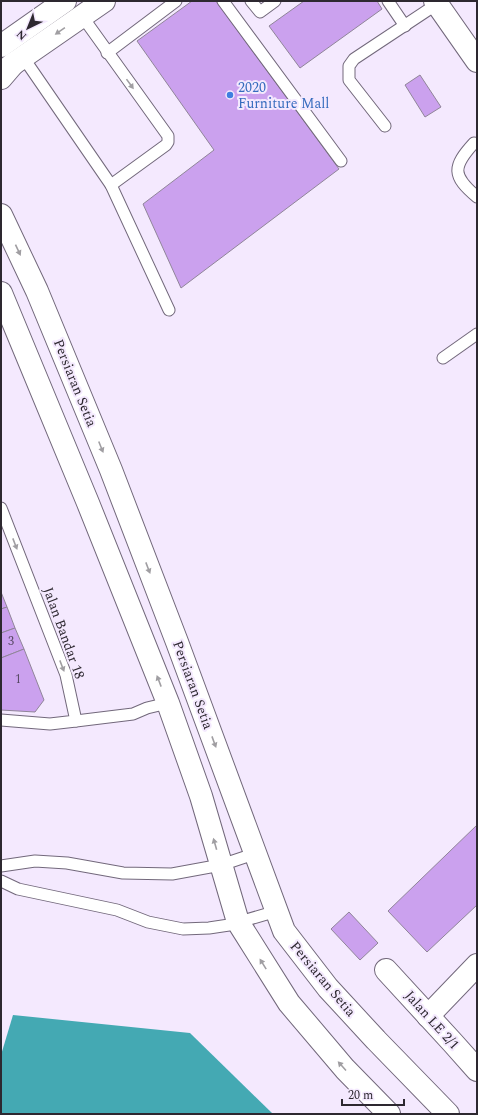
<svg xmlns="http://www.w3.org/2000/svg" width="478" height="1115" font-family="Spectral,serif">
	<rect width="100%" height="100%" fill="#f4e9fe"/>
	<polygon fill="#44a9b3" points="13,1015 190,1033 273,1114 1,1114 1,1055"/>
	<g fill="#cba1ee" stroke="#908599">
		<polygon points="192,1 216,1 339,169 181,288 143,204 214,150 137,41"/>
		<polygon points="304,1 377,1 382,9 300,68 269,26"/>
		<polygon points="420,75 441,107 425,117 405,85"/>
		<polygon points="1,592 7,607 1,609"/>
		<polygon points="7,607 15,628 1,633 1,609"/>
		<polygon points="15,628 24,649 1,658 1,633"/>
		<polygon points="24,649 44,700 35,712 1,710 1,658"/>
		<polygon points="477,825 477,905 427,952 388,911"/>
		<polygon points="349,912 378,943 360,960 331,929"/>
	</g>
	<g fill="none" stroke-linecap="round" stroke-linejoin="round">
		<defs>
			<g id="lane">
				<polyline points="223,1 341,161"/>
				<polyline points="251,1 260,12 275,1"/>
				<polyline points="388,1 405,26"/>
				<polyline points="82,16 168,136 168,142 166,145 111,185"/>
				<polyline points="107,53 176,1"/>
				<polyline points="23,57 111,185 169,310"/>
				<polyline points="385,126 349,80 349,66 354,59 437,4"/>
				<path d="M474,143C452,167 452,176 477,197"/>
				<polyline points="443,358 477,334"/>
				<polyline points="1,508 66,675 76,721 50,724 1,720"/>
				<polyline points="76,721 133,714 147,708 168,703"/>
				<polyline points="1,866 35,861 67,863 123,873 172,874 221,865 254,854"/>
				<polyline points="1,881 18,889 117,910 148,922 183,929 209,928 229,925 277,911"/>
			</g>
			<g id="street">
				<polyline points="435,1 477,61"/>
				<polyline points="1,46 65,1"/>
				<polyline points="1,73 13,64 104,1"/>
				<polyline points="386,970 453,1043 477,1070"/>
				<polyline points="428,1016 477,965"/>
			</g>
			<g id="secondary">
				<polyline points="1,78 13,64"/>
				<polyline points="1,215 37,291 111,470 177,642 284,931 328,988 376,1040 448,1114"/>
				<polyline points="1,293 88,503 168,703 201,796 238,922 289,1003 345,1069 389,1114"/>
			</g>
		</defs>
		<use href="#lane" stroke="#72687b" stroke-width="13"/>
		<use href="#street" stroke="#72687b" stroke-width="24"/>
		<use href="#secondary" stroke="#72687b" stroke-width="24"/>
		<use href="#lane" stroke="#fff" stroke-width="11"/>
		<use href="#street" stroke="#fff" stroke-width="22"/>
		<use href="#secondary" stroke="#fff" stroke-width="22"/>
	</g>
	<defs><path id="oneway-solid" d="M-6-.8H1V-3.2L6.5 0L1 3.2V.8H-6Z"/></defs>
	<g fill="#a09ea2">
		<use href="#oneway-solid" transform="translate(60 31) rotate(145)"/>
		<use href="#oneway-solid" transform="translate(130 84) rotate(54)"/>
		<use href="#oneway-solid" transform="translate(18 250) rotate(65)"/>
		<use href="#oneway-solid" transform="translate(101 447) rotate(68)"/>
		<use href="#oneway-solid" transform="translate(15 544) rotate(69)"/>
		<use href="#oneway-solid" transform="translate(148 568) rotate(69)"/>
		<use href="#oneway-solid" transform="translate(62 666) rotate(69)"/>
		<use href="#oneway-solid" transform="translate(159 681) rotate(-111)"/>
		<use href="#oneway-solid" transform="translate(214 742) rotate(70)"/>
		<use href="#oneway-solid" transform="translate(215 844) rotate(-106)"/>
		<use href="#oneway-solid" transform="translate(263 964) rotate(-122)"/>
		<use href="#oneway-solid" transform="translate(342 1066) rotate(-132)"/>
	</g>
	<circle fill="#3f7fe0" stroke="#f4e9fe" stroke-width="1.5" cx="230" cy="95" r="4"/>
	<g text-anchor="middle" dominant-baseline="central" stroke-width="4" stroke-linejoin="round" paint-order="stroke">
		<g font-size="12" fill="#544660">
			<text x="11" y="641">3</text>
			<text x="18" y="679">1</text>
		</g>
		<g font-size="14" fill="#366cbe" stroke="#f4e9fe" text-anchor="start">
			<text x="238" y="87">2020<tspan x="238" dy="16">Furniture Mall</tspan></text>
		</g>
		<g font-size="14" fill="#2d2830" stroke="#f4e9fe">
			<text transform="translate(75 383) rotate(68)">Persiaran Setia</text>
			<text transform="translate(64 633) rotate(70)">Jalan Bandar 18</text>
			<text transform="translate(193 685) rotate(70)">Persiaran Setia</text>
			<text transform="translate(323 979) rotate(50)">Persiaran Setia</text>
			<text transform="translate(432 1020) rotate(48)">Jalan LE 2/1</text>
		</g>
	</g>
	<rect width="478" height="1115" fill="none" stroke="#2d2830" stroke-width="4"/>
	<g transform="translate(28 28) rotate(223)" stroke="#f4e9fe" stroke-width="3" paint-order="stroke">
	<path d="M0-3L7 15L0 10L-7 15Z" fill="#2d2830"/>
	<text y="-6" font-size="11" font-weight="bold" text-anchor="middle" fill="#2d2830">N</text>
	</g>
	<path d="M342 1099v6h62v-6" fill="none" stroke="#2d2830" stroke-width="2"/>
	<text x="348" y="1099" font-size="12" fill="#2d2830" stroke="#f4e9fe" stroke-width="3" paint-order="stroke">20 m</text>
</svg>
